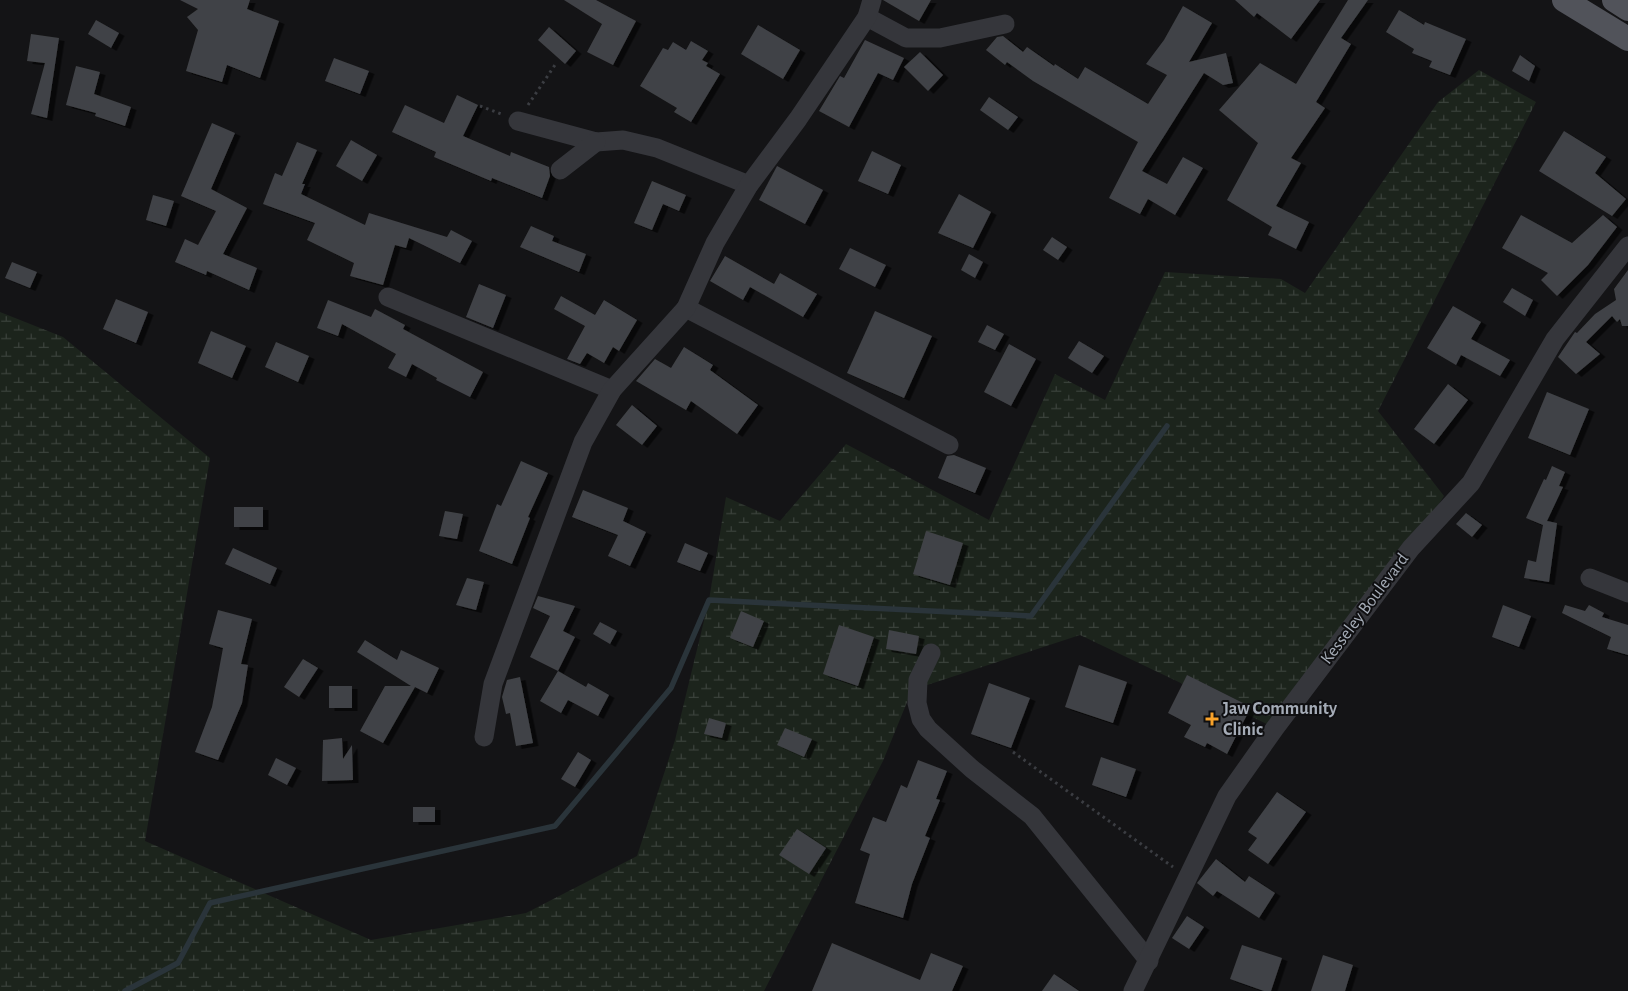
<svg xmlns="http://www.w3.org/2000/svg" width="1628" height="991" font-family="'Alegreya Sans',sans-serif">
	<defs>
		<pattern id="wetland-marsh" width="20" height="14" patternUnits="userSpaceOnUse" patternTransform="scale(1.25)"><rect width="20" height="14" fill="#1c241c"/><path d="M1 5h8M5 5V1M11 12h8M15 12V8" fill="none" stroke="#3a413b"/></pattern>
		<filter id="shadow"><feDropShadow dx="5.5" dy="3" stdDeviation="0" flood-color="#0009"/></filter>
	</defs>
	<rect width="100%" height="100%" fill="#141416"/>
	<polygon fill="url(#wetland-marsh)" points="1479,70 1536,102 1378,411 1444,496 1411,548 1275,728 1080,635 912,690 883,761 764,991 0,991 0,312 63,337 210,458 145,841 371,940 526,913 637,856 675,740 709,600 726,497 780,521 846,444 989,520 1055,374 1105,400 1165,272 1281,279 1305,293 1438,102"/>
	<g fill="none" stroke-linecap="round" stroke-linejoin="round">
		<polyline stroke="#2a343a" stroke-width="5.5" points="125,991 178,963 210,903 555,826 671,688 709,600 1031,616 1167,426"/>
	</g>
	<g fill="#404246" filter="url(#shadow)">
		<polygon points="180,0 250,0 247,9 279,21 260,78 227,65 222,82 186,71 198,30 187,17 198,9"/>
		<polygon points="564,0 596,0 636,21 613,65 587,52 602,24"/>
		<polygon points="883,0 931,0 919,21"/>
		<polygon points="1235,0 1320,0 1291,39 1257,13 1254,17"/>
		<polygon points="1348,0 1368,0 1341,38 1351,44 1316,102 1325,108 1291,158 1301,163 1276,206 1309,222 1296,249 1268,235 1272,227 1227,200 1258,143 1219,110 1260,63 1296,84"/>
		<polygon points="1183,6 1212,23 1189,62 1226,53 1233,83 1223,85 1204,73 1142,171 1167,184 1183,157 1203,168 1175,215 1148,199 1140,214 1109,198 1138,142 1033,81 1007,62 1005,65 986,50 997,37 1003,36 1023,52 1027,47 1054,66 1055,64 1078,79 1085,67 1148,104 1167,75 1146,64 1164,40"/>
		<polygon points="1399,10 1424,25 1425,22 1466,39 1450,75 1429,67 1432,61 1412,53 1414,49 1386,32"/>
		<polygon points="96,20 119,33 111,48 88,34"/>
		<polygon points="758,25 800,50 783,79 741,54"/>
		<polygon points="549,27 576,51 565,64 538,40"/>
		<polygon points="31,34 59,38 47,118 31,114 45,63 27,61"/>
		<polygon points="865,40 904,58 893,80 878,73 849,127 819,111 840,76 844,78"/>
		<polygon points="691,41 708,51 702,60 708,63 706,66 720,74 691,122 674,112 677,108 640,86 663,48 668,50 673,42 686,50"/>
		<polygon points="920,52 943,75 928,91 904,67"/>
		<polygon points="1520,55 1535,66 1529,81 1512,71"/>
		<polygon points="334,58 369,71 360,94 325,81"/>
		<polygon points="76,66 100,72 94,94 131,107 125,126 95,116 96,113 66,105"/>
		<polygon points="457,95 478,105 463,136 510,156 511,152 549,167 550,176 542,198 492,178 491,181 434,157 436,152 392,132 405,105 444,123"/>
		<polygon points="989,97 1018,117 1008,130 980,110"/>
		<polygon points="212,123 235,133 211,189 247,208 223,254 257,268 249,290 207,271 206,275 175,262 185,239 198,245 216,211 181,196"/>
		<polygon points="1564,131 1606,157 1595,173 1626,199 1612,216 1539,171"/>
		<polygon points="351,140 377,155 362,181 336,166"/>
		<polygon points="297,142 317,150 302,184 305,184 301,194 365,225 369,213 447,237 451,230 472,241 460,263 409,238 406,248 395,245 383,285 350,276 354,263 307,240 315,223 263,204 275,173 282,176"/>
		<polygon points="872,151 901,165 888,194 858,181"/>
		<polygon points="777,166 823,190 805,224 759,200"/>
		<polygon points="652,181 686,195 679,211 663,204 652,230 634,223"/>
		<polygon points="959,194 991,212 973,248 938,233"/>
		<polygon points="153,195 174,201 166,226 146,220"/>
		<polygon points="1521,215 1572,243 1603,215 1617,227 1588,265 1557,296 1541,280 1548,273 1502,248"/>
		<polygon points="531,226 554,236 552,241 586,254 579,272 520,247"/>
		<polygon points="1052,237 1067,247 1058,260 1043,250"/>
		<polygon points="850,248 886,265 875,287 839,269"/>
		<polygon points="969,254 983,262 975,278 961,270"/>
		<polygon points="725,256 774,284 780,273 817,294 803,317 750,287 743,300 710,281"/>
		<polygon points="12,262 37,272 30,288 5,278"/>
		<polygon points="1628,270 1628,326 1622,326 1620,319 1617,322 1612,316 1586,342 1600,354 1576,374 1558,357 1575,332 1577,333 1595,314 1616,300 1614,289"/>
		<polygon points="479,284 506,295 493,328 466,317"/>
		<polygon points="1512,288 1533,300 1525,316 1503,302"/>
		<polygon points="561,296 595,315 604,300 637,320 619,351 613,347 604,363 587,353 580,364 567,359 585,326 554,309"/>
		<polygon points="116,299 148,312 136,343 103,329"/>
		<polygon points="328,300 371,317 375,309 405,325 403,329 483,372 470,397 436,380 437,378 412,364 406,377 388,368 396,354 342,324 338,336 317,328"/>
		<polygon points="1453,306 1481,322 1471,339 1510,360 1500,376 1461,355 1456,365 1427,348"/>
		<polygon points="875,311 932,336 904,398 847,373"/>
		<polygon points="987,325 1004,334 995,350 978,342"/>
		<polygon points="211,331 246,346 232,378 198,363"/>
		<polygon points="1079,341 1104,356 1092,373 1068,358"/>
		<polygon points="276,342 309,356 298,382 265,367"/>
		<polygon points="1009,344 1036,359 1011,406 984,392"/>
		<polygon points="684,347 713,365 710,370 758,405 737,434 691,401 686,410 636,381 655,359 671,368"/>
		<polygon points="1448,384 1468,400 1434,444 1414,429"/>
		<polygon points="1547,392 1589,409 1570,455 1528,438"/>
		<polygon points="632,405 657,426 642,445 616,425"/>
		<polygon points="954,455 986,468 975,493 938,478 947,456"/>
		<polygon points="521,461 548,473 528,517 530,518 512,564 479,551 497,504 501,506"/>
		<polygon points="1552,466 1565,472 1559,486 1563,487 1547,521 1557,523 1549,582 1524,578 1528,560 1536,562 1543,525 1526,518 1544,479 1546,480"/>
		<polygon points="583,490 628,508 623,521 646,532 630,566 608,556 618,535 572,517"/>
		<rect x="234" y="507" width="29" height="20"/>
		<polygon points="445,511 463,514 457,539 439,536"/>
		<polygon points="1466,513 1482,525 1472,537 1456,524"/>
		<polygon points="926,531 963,543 950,585 913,574"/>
		<polygon points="685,543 708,553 700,571 677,562"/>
		<polygon points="233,548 277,568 270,584 225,564"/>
		<polygon points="467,578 484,582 476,610 456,605"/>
		<polygon points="538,596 575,606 563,631 575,637 558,671 530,657 550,616 533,608"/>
		<polygon points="1503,605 1531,616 1519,647 1492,637"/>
		<polygon points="1565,605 1585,611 1589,605 1604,613 1602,617 1628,625 1628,655 1607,649 1611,637 1562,613"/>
		<polygon points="218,610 252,619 241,664 248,665 242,703 218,760 195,752 212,707 223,648 209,644"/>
		<polygon points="741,611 764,621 753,647 730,638"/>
		<polygon points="600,622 617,631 610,644 593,634"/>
		<polygon points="839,625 874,637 858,686 823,674"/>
		<polygon points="889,630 919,636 916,654 886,649"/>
		<polygon points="365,640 397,660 401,650 439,668 427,693 415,687 383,743 360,731 385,686 411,686 357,652"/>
		<polygon points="303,659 318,668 299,697 284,687"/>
		<polygon points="1079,665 1127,682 1113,723 1065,707"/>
		<polygon points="558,671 586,687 588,683 609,695 598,716 568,700 561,713 540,701"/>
		<polygon points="1187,675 1251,707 1227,754 1207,743 1205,747 1184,737 1191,725 1168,713"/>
		<polygon points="520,677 533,743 516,746 510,713 506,714 502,697 507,680"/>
		<polygon points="989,683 1030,698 1011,748 971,734"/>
		<rect x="329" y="686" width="23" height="22"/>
		<polygon points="709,718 726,723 722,738 704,734"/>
		<polygon points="785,728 812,739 804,757 777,745"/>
		<polygon points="342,738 343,759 352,745 353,780 322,781 323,740"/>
		<polygon points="578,752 591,760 575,787 561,779"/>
		<polygon points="1101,757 1136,769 1126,797 1092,785"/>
		<polygon points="276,758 296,768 287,785 268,775"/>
		<polygon points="918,760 947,771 936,799 940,800 925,836 930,838 912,884 903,918 855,903 870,854 860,850 873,817 886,822 901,785 907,788"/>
		<polygon points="1277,792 1306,812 1268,864 1248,850 1257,838 1248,832"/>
		<rect x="413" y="807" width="22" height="15"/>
		<polygon points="797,829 826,848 809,874 779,855"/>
		<polygon points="1216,859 1245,882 1249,876 1275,893 1259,918 1217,891 1213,896 1197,883"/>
		<polygon points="1187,916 1204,927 1189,949 1172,938"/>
		<polygon points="832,943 920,980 931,953 963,966 952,991 812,991"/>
		<polygon points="1242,945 1282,958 1271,991 1264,991 1230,979"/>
		<polygon points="1323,955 1353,965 1345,991 1311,991"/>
		<polygon points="1054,974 1079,991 1042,991"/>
	</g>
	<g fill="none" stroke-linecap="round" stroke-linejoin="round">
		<g stroke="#3b3d42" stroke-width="3" stroke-dasharray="2.5 4" stroke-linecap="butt">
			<polyline points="528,105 557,62"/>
			<polyline points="480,106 504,115"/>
			<polyline points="1013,752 1173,867"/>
		</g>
		<g stroke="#35363b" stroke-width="19">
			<polyline points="867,17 906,38 940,38 1005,24"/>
			<polyline points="518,121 596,142 623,140 657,148 749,185"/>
			<polyline points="560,170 596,142"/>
			<polyline points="388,297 612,390"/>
			<polyline points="686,308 949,445"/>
			<polyline points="1590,578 1628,593"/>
			<polyline points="931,653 918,680 917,703 921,719 928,729 972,769 1032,816 1149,961"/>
			<polyline points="484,737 493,684 583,442 612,390 686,308 715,243 749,185 798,119 867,17 872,0"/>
			<polyline points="1133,991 1227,796 1275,728 1411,548 1471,483 1555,339 1628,246"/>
		</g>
		<g stroke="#51535a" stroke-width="24">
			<polyline points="1564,0 1628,39"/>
			<polyline points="1614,0 1628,9"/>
		</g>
	</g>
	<path fill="#f8a22a" stroke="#0f0f11" stroke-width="2" d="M1209.5 711.5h5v5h5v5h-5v5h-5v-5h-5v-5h5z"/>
	<g text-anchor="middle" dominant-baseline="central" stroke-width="4" stroke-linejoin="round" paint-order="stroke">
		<g font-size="18" fill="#a5acb7" stroke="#0f0f11">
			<text transform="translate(1365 609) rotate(-53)">Kesseley Boulevard</text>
		</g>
		<g font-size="18" font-weight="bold" fill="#a5acb7" stroke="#0f0f11" text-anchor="start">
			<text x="1223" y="709">Jaw Community<tspan x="1223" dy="21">Clinic</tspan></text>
		</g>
	</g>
</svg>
